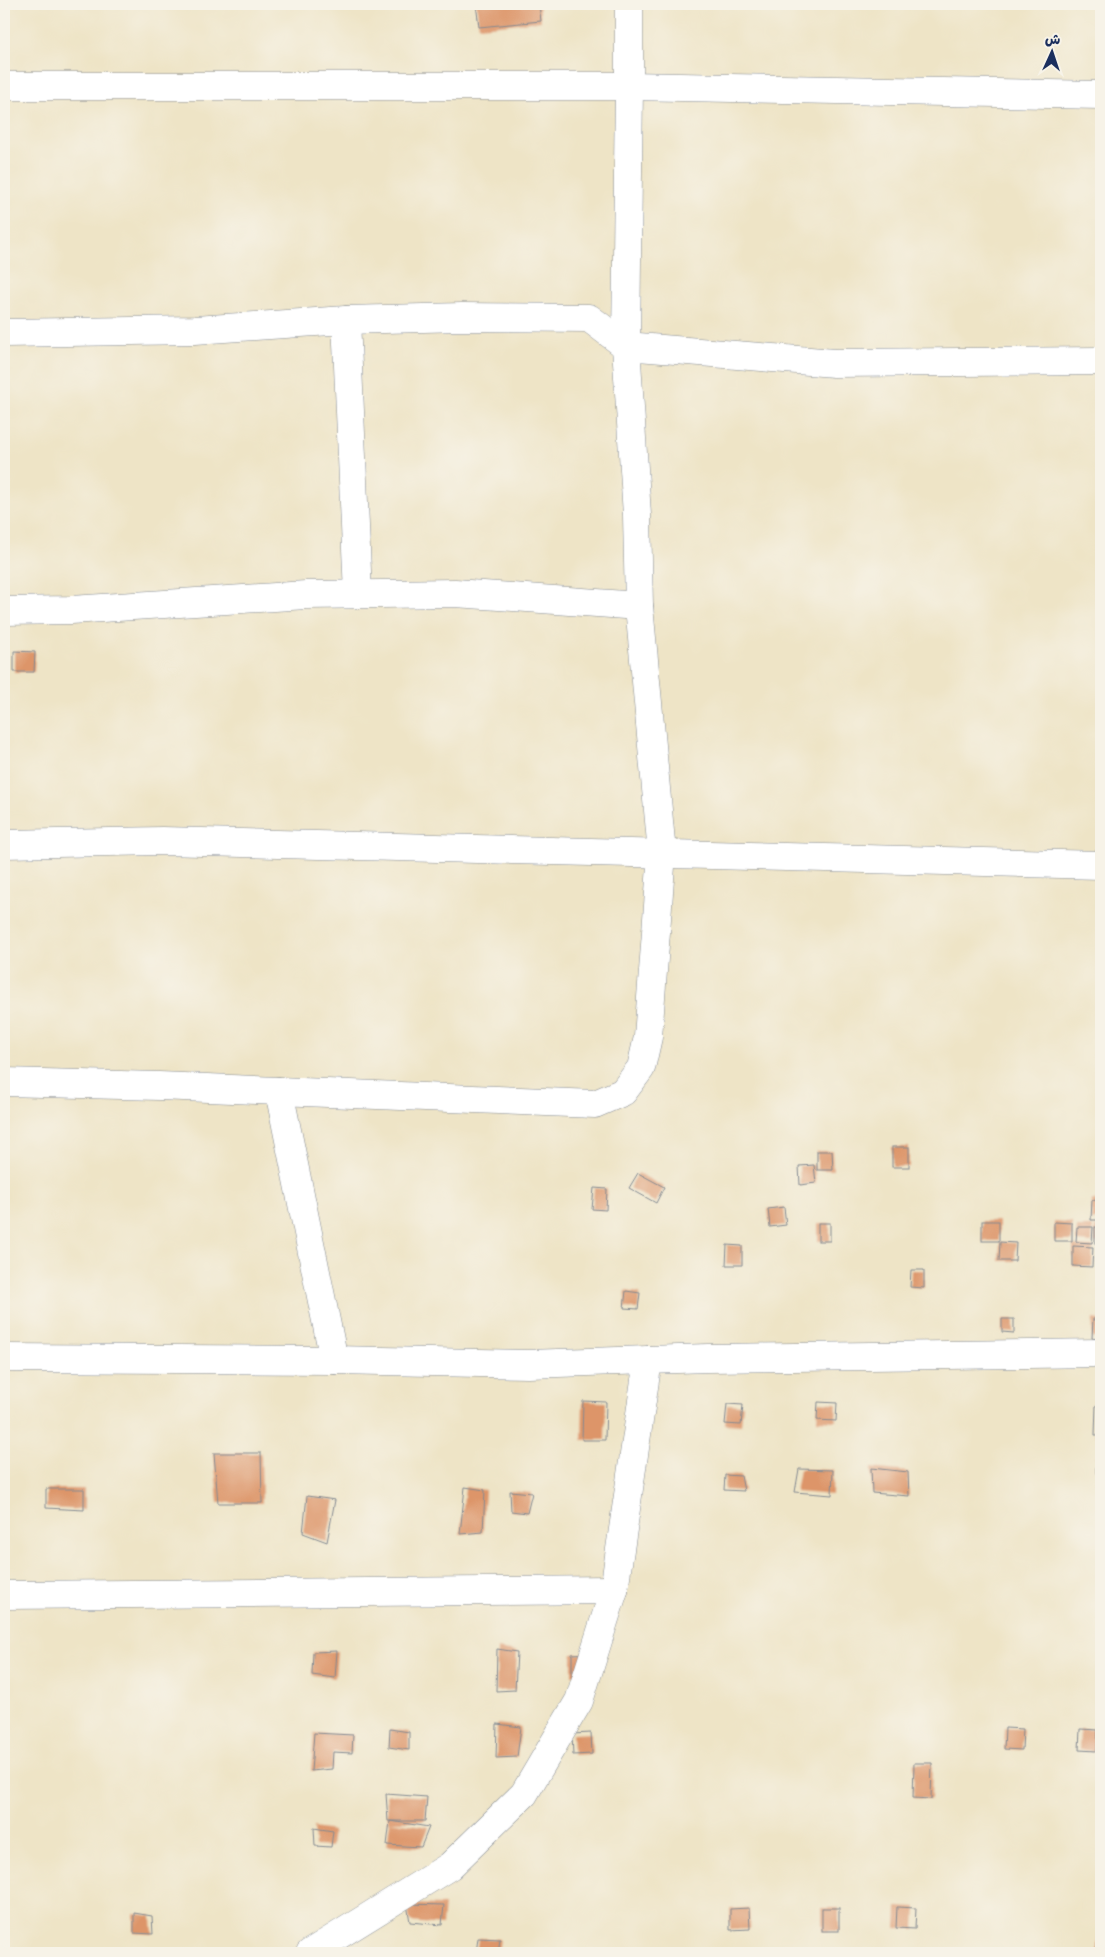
<svg xmlns="http://www.w3.org/2000/svg" width="1105" height="1957" font-family="Dekko,'Playpen Sans Arabic',sans-serif">
	<rect width="100%" height="100%" fill="#f7f3e8"/>
	<filter id="ink" filterUnits="userSpaceOnUse"><feTurbulence type="fractalNoise" baseFrequency=".02" numOctaves="2"/><feDisplacementMap in="SourceGraphic" scale="10" xChannelSelector="R" yChannelSelector="G"/><feConvolveMatrix kernelMatrix="1 2 1 2 8 2 1 2 1" color-interpolation-filters="sRGB"/></filter>
	<filter id="wash" filterUnits="userSpaceOnUse"><feTurbulence type="fractalNoise" baseFrequency=".0096" numOctaves="4" result="noise"/><feDisplacementMap in="SourceGraphic" scale="20" xChannelSelector="R" yChannelSelector="G"/><feGaussianBlur stdDeviation="1.12" result="paint"/><feColorMatrix in="noise" values="0 0 0 0 0 0 0 0 0 0 0 0 0 0 0 0 0 1.4 0 .05"/><feComposite in="paint" operator="in"/></filter>
	<g filter="url(#wash)">
		<rect width="100%" height="100%" fill="#eee4c6"/>
		<g id="blocks">
			<g fill="#dd9569">
				<polygon points="476,4 539,4 541,21 479,27"/>
				<polygon points="14,651 35,652 34,672 14,672"/>
				<rect x="892" y="1147" width="17" height="20"/>
				<polygon points="817,1151 832,1151 833,1170 817,1170"/>
				<polygon points="814,1165 816,1183 800,1185 799,1166"/>
				<polygon points="638,1173 664,1187 656,1203 629,1188"/>
				<polygon points="594,1188 607,1189 606,1210 592,1209"/>
				<polygon points="1092,1200 1101,1201 1101,1220 1091,1220"/>
				<polygon points="784,1207 786,1225 770,1227 768,1209"/>
				<rect x="982" y="1221" width="17" height="20"/>
				<polygon points="1054,1222 1072,1223 1072,1241 1054,1241"/>
				<rect x="818" y="1223" width="12" height="18"/>
				<polygon points="1077,1227 1093,1227 1092,1243 1076,1242"/>
				<rect x="1095" y="1227" width="6" height="16"/>
				<polygon points="1000,1242 1016,1243 1015,1261 999,1261"/>
				<polygon points="727,1245 742,1246 742,1265 726,1265"/>
				<polygon points="1073,1246 1093,1247 1092,1267 1073,1266"/>
				<polygon points="911,1270 924,1270 924,1288 910,1287"/>
				<polygon points="626,1291 640,1293 638,1309 624,1308"/>
				<polygon points="1002,1319 1014,1319 1014,1333 1002,1332"/>
				<polygon points="1093,1319 1101,1320 1101,1339 1092,1338"/>
				<polygon points="583,1401 606,1402 605,1440 582,1440"/>
				<polygon points="818,1402 837,1403 836,1421 817,1420"/>
				<polygon points="727,1404 743,1405 741,1425 725,1424"/>
				<polygon points="1096,1405 1101,1406 1101,1435 1095,1435"/>
				<polygon points="214,1453 261,1453 262,1503 218,1503"/>
				<rect x="1096" y="1456" width="5" height="17"/>
				<polygon points="871,1468 908,1472 909,1496 872,1493"/>
				<polygon points="799,1469 833,1470 832,1495 795,1492"/>
				<polygon points="725,1475 741,1476 744,1491 724,1490"/>
				<polygon points="1098,1477 1101,1477 1101,1495 1097,1494"/>
				<polygon points="465,1487 485,1490 483,1532 460,1534"/>
				<polygon points="46,1489 84,1489 84,1510 46,1508"/>
				<polygon points="510,1491 532,1493 527,1513 511,1511"/>
				<polygon points="307,1496 335,1500 327,1542 303,1533"/>
				<polygon points="497,1649 517,1652 515,1690 496,1691"/>
				<polygon points="337,1651 335,1678 312,1675 313,1652"/>
				<polygon points="591,1653 591,1674 572,1675 572,1654"/>
				<polygon points="497,1724 521,1727 517,1757 496,1758"/>
				<polygon points="1005,1728 1023,1729 1022,1750 1004,1749"/>
				<polygon points="390,1729 409,1732 409,1750 389,1747"/>
				<polygon points="1080,1729 1098,1730 1097,1751 1079,1750"/>
				<polygon points="314,1733 353,1735 352,1753 333,1752 332,1769 311,1771"/>
				<polygon points="591,1733 592,1754 573,1755 572,1734"/>
				<polygon points="914,1763 932,1763 931,1799 913,1798"/>
				<polygon points="386,1794 427,1797 425,1821 388,1821"/>
				<polygon points="390,1821 429,1827 421,1847 387,1845"/>
				<polygon points="314,1828 333,1831 331,1847 315,1846"/>
				<polygon points="407,1904 444,1905 442,1925 410,1922"/>
				<polygon points="897,1907 916,1908 915,1929 896,1928"/>
				<polygon points="749,1908 750,1929 730,1930 730,1909"/>
				<rect x="822" y="1908" width="17" height="23"/>
				<polygon points="134,1913 152,1916 153,1934 134,1933"/>
				<polygon points="1098,1931 1101,1932 1101,1953 1097,1953"/>
				<polygon points="478,1938 500,1939 498,1953 476,1953"/>
			</g>
		</g>
	</g>
	<g filter="url(#ink)">
		<use href="#blocks" fill-opacity="0" stroke="#848a92" stroke-width="1"/>
		<g fill="none" stroke-linecap="round" stroke-linejoin="round">
			<defs>
				<g id="street">
					<polyline points="4,86 629,86 1101,95"/>
					<polyline points="346,320 358,594"/>
					<polyline points="4,333 195,330 346,320 462,317 589,318 626,346"/>
					<polyline points="626,346 629,86 629,4"/>
					<polyline points="4,611 71,610 306,595 455,593 639,606"/>
					<polyline points="4,844 162,841 1101,865"/>
					<polyline points="4,1082 159,1086 595,1104 623,1092 641,1068 648,1037 662,853 639,606 637,515 626,346 834,363 1101,361"/>
					<polyline points="279,1091 334,1360"/>
					<polyline points="4,1358 334,1360 528,1364 708,1358 1101,1353"/>
					<polyline points="4,1595 614,1590"/>
					<polyline points="310,1953 450,1866 524,1794 579,1701 614,1590 648,1360"/>
				</g>
			</defs>
			<use href="#street" stroke="#848a92" stroke-width="29"/>
			<use href="#street" stroke="#fff" stroke-width="28"/>
		</g>
	</g>
	<rect width="1105" height="1957" fill="none" stroke="#f7f3e8" stroke-width="20"/>
	<g transform="translate(1052 52) rotate(3)" stroke="#f7f3e8" stroke-width="4" paint-order="stroke">
	<path d="M0-4L9 19L0 12L-9 19Z" fill="#1b2f5e"/>
	<text y="-8" font-size="14" font-weight="bold" text-anchor="middle" fill="#1b2f5e">ش</text>
	</g>
</svg>
